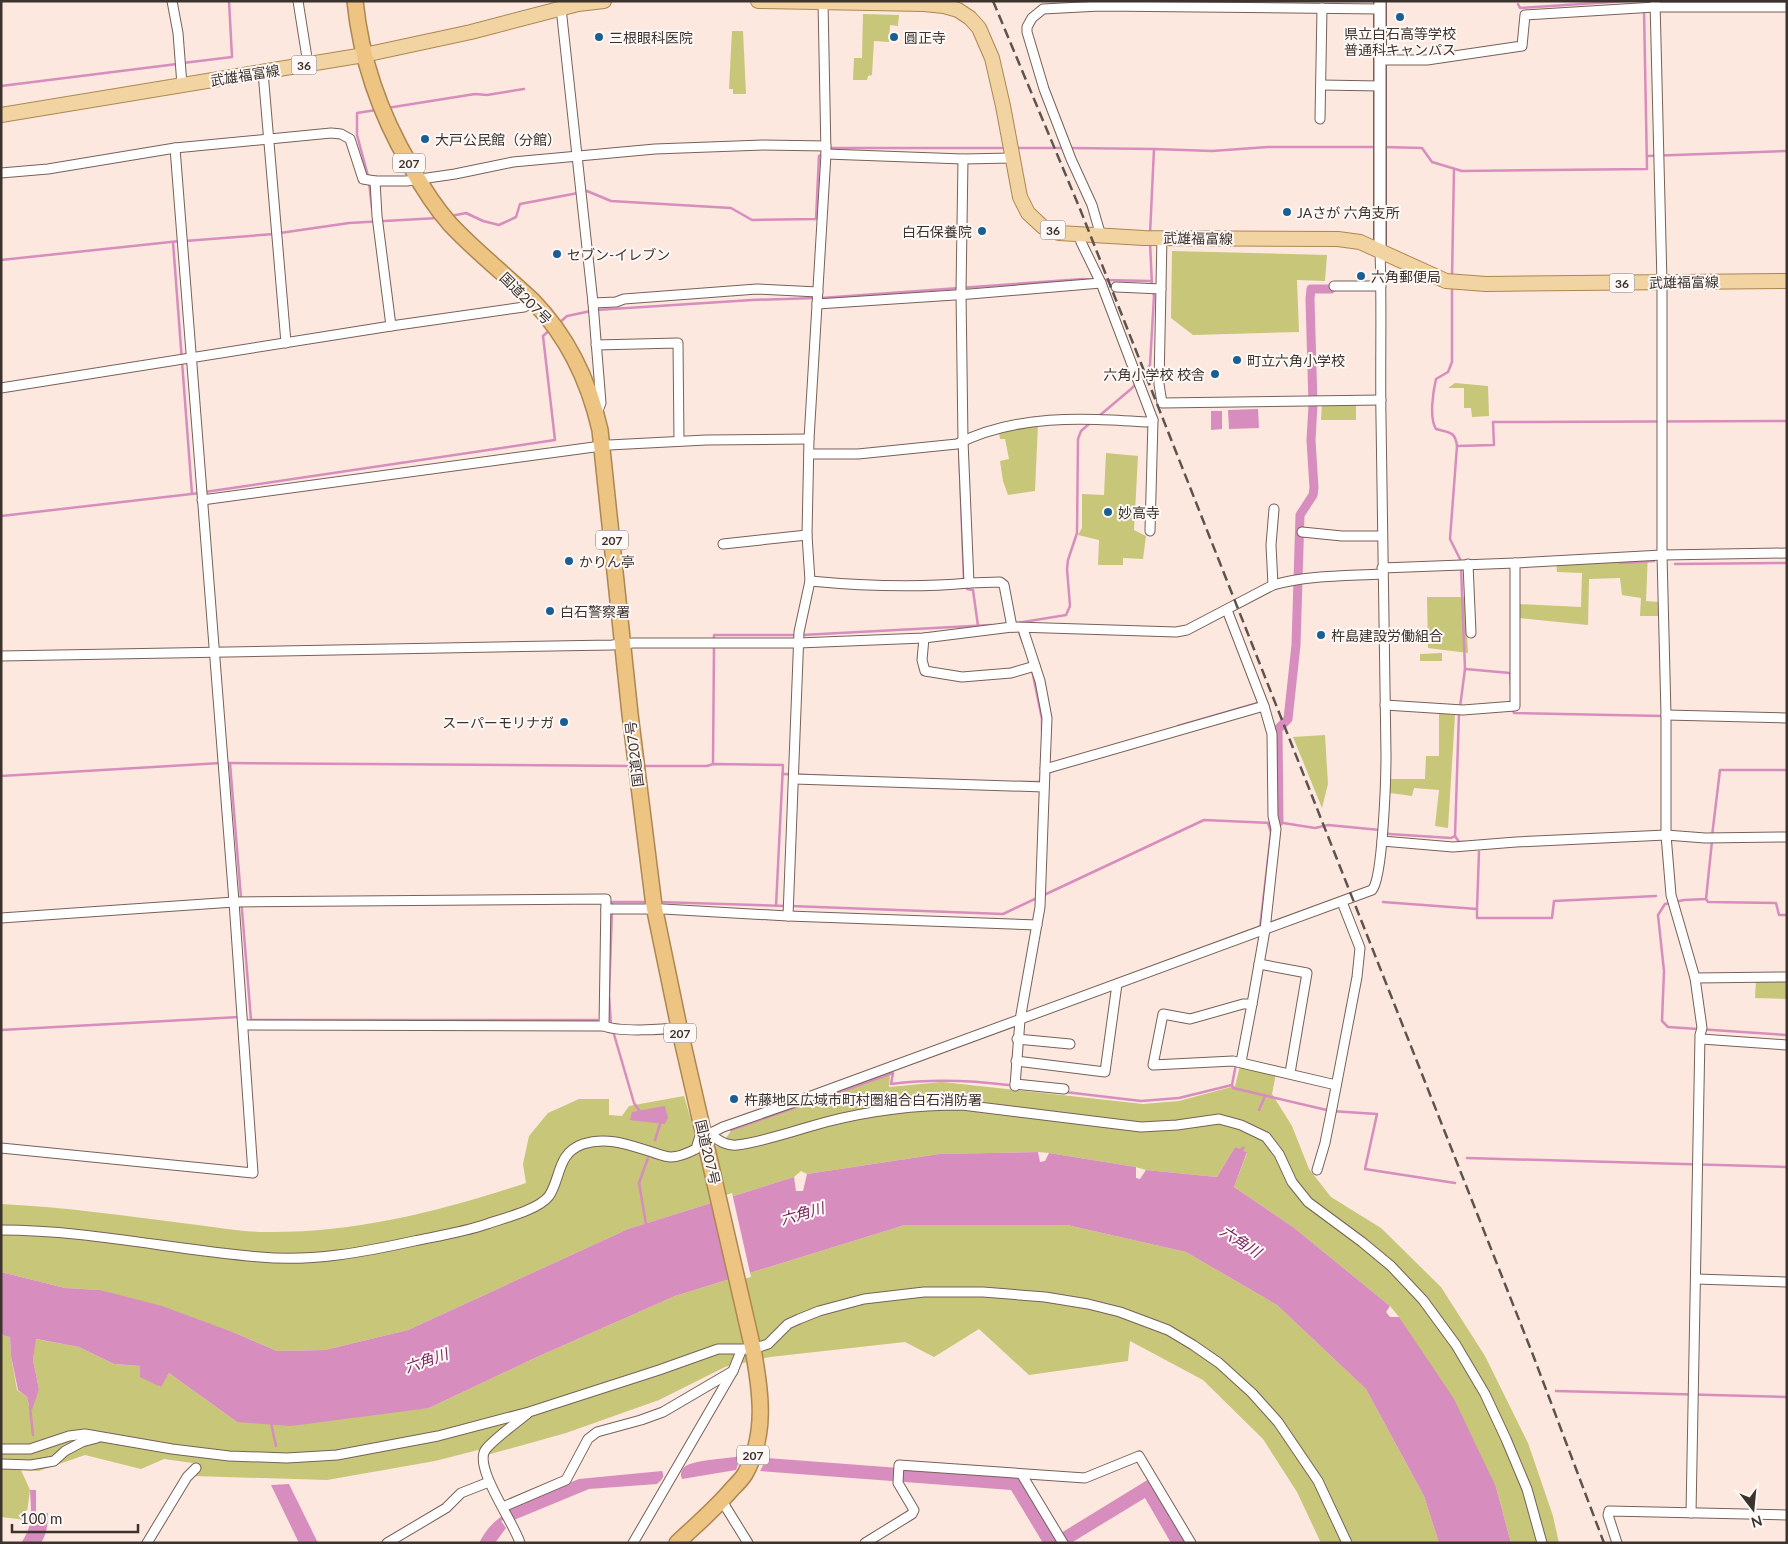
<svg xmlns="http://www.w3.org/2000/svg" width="1788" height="1544" font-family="Lato,'Noto Sans JP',sans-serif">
	<rect width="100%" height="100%" fill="#fce8df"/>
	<g fill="#c7c679">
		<polygon points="863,14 899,15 898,26 890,25 889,42 874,41 872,75 868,76 867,80 853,80 854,58 862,58"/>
		<polygon points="732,31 743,31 746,94 733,94 733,89 729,89"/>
		<polygon points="1172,251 1327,255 1325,281 1297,280 1299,332 1193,335 1171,318"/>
		<polygon points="1455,383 1488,386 1489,416 1472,417 1471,408 1464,408 1464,388 1448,388"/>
		<polygon points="1322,403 1356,403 1356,420 1321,420"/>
		<polygon points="1038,424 1035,491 1008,495 1003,481 1000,461 1009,459 1005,439 1000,439 999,432"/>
		<polygon points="1106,453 1138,456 1134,530 1146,536 1143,559 1123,558 1123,565 1098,565 1099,540 1078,535 1082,528 1082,494 1104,495"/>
		<polygon points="1648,552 1646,601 1659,602 1660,616 1640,616 1641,598 1622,595 1620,578 1589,579 1588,625 1519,618 1518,604 1581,607 1582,573 1557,572 1556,558"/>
		<polygon points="1427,597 1465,597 1468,653 1428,648"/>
		<polygon points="1442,653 1442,661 1420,661 1420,654"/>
		<polygon points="1439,713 1455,715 1448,828 1435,826 1439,790 1414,788 1412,796 1390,793 1390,779 1425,779 1426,756 1439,756"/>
		<polygon points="1325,735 1328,784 1322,808 1293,737"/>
		<polygon points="1756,980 1787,981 1787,999 1755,998"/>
		<path d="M1240,1066L1276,1074L1272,1094L1292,1126L1309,1169L1331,1197L1381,1228L1441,1287L1485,1356L1528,1443L1553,1516L1559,1543H1511L1496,1487L1399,1317L1390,1306L1293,1227L1234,1187L1247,1153L1235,1147L1217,1177L1146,1170L1136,1167L1049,1153L1038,1152L939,1154L807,1174L801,1171L794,1177L628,1229L408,1330L325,1350L277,1351L235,1333L100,1290L65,1288L1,1272V1204C65,1207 127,1216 190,1224C215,1227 241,1232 266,1232C355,1233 441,1211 526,1183L523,1164L529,1136L548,1113L579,1099H609V1115L622,1116L629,1106L684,1096L699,1147L720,1146L731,1131L890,1075L889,1087L942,1082L1143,1104L1179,1101L1235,1086Z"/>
		<polygon points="905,1225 1067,1225 1186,1252 1277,1305 1366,1389 1424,1496 1439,1543 1321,1543 1297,1492 1263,1439 1203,1380 1130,1341 1128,1361 1029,1375 979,1329 934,1357 905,1342 770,1357 725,1367 659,1400 566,1433 487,1455 478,1450 435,1461 327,1480 193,1476 193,1463 164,1459 141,1469 85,1455 39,1471 21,1470 30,1490 26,1520 1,1517 1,1335 10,1337 11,1356 17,1390 27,1397 30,1409 39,1389 33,1360 35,1339 79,1347 114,1364 140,1366 160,1387 169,1373 237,1422 429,1408 537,1357 675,1296"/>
	</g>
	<g fill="#d78dbd">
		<polygon points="1258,409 1259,428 1229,429 1228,410"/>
		<polygon points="1211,411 1222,411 1222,429 1211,430"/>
		<polygon points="665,1106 668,1118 665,1124 630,1120 632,1112"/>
		<polygon points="1243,1146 1245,1147 1243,1151 1247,1152 1234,1187 1293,1227 1390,1306 1386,1312 1390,1317 1399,1317 1454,1399 1496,1487 1511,1543 1439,1543 1424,1496 1366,1389 1277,1305 1186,1252 1067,1225 905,1225 675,1296 537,1357 429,1408 291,1426 237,1422 169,1373 161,1387 140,1377 140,1366 114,1364 79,1347 36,1339 33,1360 39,1389 32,1410 30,1409 27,1397 18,1390 11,1356 10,1337 1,1335 1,1272 65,1288 100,1290 162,1306 235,1333 277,1351 325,1350 408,1330 628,1229 794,1177 796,1191 803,1191 807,1174 939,1154 1038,1152 1040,1162 1045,1161 1049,1153 1136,1167 1136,1178 1140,1179 1146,1170 1217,1177 1235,1147 1240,1149"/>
		<path d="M741,1456L736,1470L682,1479C679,1472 683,1466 690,1464C706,1459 725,1459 741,1456Z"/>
		<polygon points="767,1458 1019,1477 1061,1533 1149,1479 1187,1543 1171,1543 1145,1498 1071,1543 1043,1543 1011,1490 760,1471"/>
		<path d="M662,1471C665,1477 662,1480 657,1484L589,1489L514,1520L512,1516L501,1521L506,1528L495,1543H479C487,1528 495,1519 510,1512L508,1508L579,1479Z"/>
		<polygon points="289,1484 318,1543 299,1543 271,1485"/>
		<path d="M30,1490H36V1513H48C48,1524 47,1533 41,1543H21C34,1525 31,1511 30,1490Z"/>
	</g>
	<polygon fill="#fce8df" points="732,1193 751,1277 732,1282 713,1199"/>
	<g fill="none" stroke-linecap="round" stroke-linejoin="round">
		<g stroke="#d78dbd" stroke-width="2.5">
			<polyline points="1518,4 1520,8 1627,1"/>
			<polyline points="183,63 232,57 229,1"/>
			<polyline points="1,86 177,64"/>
			<polyline points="387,108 475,94 487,95 524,89"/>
			<polyline points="1383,147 1422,148 1432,162 1462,171 1647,169 1644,10"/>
			<polyline points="1015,148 1065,148"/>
			<polyline points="1070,148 1154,149"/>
			<polyline points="828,150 831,148 1007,148"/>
			<polyline points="1647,156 1787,151"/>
			<polyline points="368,176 357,135 357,113 376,110"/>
			<polyline points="369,182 372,208"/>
			<polyline points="583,192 587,191 611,201 731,208 752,220 816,219 819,156 824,153"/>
			<polyline points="451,216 466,213 483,221 499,225 516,217 520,204 578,193"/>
			<polyline points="280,233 349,223 438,218"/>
			<polyline points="1150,234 1154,149 1212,151 1268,147 1375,147"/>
			<polyline points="185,241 274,234"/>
			<polyline points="173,242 192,494"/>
			<polyline points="1150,242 1152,286"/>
			<polyline points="1,260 180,241"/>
			<polyline points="1452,278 1454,169"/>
			<polyline points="1103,280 1151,281"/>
			<path d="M1452,286V362L1448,372L1436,379C1433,392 1429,418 1436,429C1450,433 1455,431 1457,446L1450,539L1460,559V562"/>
			<polyline points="821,298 1083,279 1095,280"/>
			<polyline points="596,310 752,300 815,298"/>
			<polyline points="559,323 567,316 591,311"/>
			<polyline points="1141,377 1150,365 1154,296 1153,291"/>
			<polyline points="1099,416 1131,389 1136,384"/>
			<polyline points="959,446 964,581"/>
			<polyline points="1457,446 1494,445 1493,422 1787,421"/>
			<polyline points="205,492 555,440 543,336 551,329"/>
			<polyline points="1,516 200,493"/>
			<polyline points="1620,563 1654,561"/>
			<polyline points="1675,564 1787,563"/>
			<polyline points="966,586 967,589 973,590 978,626"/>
			<polyline points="1017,623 1066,615 1070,606 1067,569 1068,560 1077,533 1078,439 1081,431 1090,423"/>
			<polyline points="1019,632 1023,643"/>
			<polyline points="802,635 991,625"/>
			<polyline points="714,640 714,635 797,635"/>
			<polyline points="1465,669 1510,673 1511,684"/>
			<polyline points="1032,670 1042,719 1042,731"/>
			<polyline points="1460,707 1465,669 1461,568"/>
			<polyline points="1512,709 1514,713 1662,716"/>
			<polyline points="1178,726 1258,703"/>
			<polyline points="226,763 631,766"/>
			<polyline points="230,763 251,1020 597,1020"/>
			<polyline points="713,764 714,645"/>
			<polyline points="641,766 707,766 713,764 783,765 776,906"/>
			<polyline points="783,774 827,776"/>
			<polyline points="1,776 221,763"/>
			<polyline points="1020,782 1041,782 1041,781"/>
			<polyline points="1277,822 1315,828 1328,825 1380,830"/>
			<polyline points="1385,832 1389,834 1451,838 1455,836 1459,712"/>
			<polyline points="1455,836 1459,842 1465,842"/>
			<polyline points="1712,836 1720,770 1787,770"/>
			<polyline points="1712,841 1706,899 1684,900 1665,904 1658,915 1664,971 1662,1021 1668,1027 1787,1035"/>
			<polyline points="1044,895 1204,820 1271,823"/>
			<polyline points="1706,899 1708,902 1776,903 1779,915 1787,915"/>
			<polyline points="658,902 785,906"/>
			<polyline points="1383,902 1477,909 1477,918 1552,918 1554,901 1656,896"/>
			<polyline points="612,906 612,902 648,902"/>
			<polyline points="791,906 1003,914 1039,897"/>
			<polyline points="1477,909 1479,852"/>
			<polyline points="1260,928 1271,833 1268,823"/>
			<polyline points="611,1025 609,995 612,911"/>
			<polyline points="1,1030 239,1017"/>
			<polyline points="613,1031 634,1103 641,1113"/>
			<polyline points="1236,1064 1232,1085 1233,1088 1331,1111 1377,1114 1365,1169 1455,1183"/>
			<polyline points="1065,1092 1141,1101 1179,1098 1232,1085"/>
			<polyline points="1259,1110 1265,1096"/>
			<path d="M731,1130L893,1073L891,1084C930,1079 969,1080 1008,1085"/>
			<polyline points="655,1140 661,1121"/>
			<polyline points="1467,1158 1787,1167"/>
			<polyline points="646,1224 639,1183 648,1158"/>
			<polyline points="1556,1391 1787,1397"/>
			<polyline points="30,1407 33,1435"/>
			<polyline points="271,1423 276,1446"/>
		</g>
		<polyline stroke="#d78dbd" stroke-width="9" points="1279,822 1278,729 1288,719 1296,645 1300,515 1313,495 1314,488 1311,440 1313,405 1310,299 1311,289 1331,289"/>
		<defs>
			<g id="minor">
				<polyline points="172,1 178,33 182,85"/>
				<polyline points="298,1 308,64"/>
				<polyline points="1655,1 1662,283 1662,555 1666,715 1666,835 1671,895 1695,978 1702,1028 1700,1035 1691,1513"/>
				<polyline points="561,8 593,303 601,403 597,413"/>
				<polyline points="1380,60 1427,60 1522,46 1525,15 1655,7 1787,7"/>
				<polyline points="263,72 286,343"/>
				<polyline points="1321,85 1380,86"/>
				<polyline points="1320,119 1322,8"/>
				<polyline points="826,154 963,159 1012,158"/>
				<polyline points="1,173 48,169 175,148 331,133 341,134 350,139 363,179 375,181 407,181 455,174 513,162 655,149 763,145 826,146"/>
				<polyline points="375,181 377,216 391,326"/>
				<polyline points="1079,235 1081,242 1101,283 1153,420 1150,531"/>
				<polyline points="1101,236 1092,205 1071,159 1044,89 1027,32 1027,27 1032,18 1043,9 1100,6 1380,9"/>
				<polyline points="1162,237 1159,384 1162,403 1381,400"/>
				<polyline points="1334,286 1381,286"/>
				<polyline points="1116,287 1161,289"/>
				<polyline points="593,303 616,302 624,299 757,289 818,292"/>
				<polyline points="817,304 970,294 1101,283"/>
				<polyline points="596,345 678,343 679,441"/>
				<polyline points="1,388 391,326 524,307 533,302"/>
				<path d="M809,454H858L957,444C1017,414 1081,418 1146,422L1153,420"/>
				<polyline points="202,500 609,445 706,440 809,439"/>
				<polyline points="1302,532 1342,536 1382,536"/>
				<polyline points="723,544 807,535"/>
				<polyline points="1468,564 1471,633"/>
				<polyline points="1382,568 1515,563 1662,555 1787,553"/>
				<path d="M810,581C863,586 916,588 969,583L963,441L961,292L963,159"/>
				<polyline points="969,583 1000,582 1004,585 1012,627"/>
				<polyline points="1273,585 1271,545 1274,509"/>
				<polyline points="1227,610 1264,706 1272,734 1273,816 1276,829 1265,930 1252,1004 1243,1004 1190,1019 1163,1014 1153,1065 1233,1061 1336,1085"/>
				<polyline points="1023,629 1040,681 1047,718 1045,768"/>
				<polyline points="924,638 922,660 925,671 962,677 1011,673 1035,666"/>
				<path d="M1,656L612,645L633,643H798L924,638L1012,627L1176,632L1187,630L1273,585C1308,575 1346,576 1382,574"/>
				<polyline points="1385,705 1463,710 1515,706 1515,563"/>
				<polyline points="1666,715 1787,718"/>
				<polyline points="794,779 1044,787"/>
				<polyline points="1382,841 1453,847 1516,842 1666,835 1705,838 1787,837"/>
				<polyline points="606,910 610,909 663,909 788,916 1037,925"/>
				<polyline points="788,916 799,632 810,581 807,535 809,439 826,154 823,2"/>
				<polyline points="1,918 234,902 606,899 604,1026"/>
				<polyline points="1259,964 1307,973 1290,1073"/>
				<polyline points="1695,978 1787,977"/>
				<path d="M243,1025L604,1026C618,1032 663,1030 679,1027"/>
				<polyline points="1017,1039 1070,1044"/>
				<polyline points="1701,1039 1787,1045"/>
				<polyline points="1016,1061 1105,1072 1117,984"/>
				<polyline points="1241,1062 1252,1004"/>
				<polyline points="1015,1084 1064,1089"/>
				<polyline points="1015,1086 1020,1020 1040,907 1045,769 1264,706"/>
				<path d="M705,1136H713C720,1142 727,1146 737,1145C767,1141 796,1130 826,1122C872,1110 914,1105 962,1105L1141,1127L1177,1125L1219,1119L1241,1125L1266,1137L1279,1154L1292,1182L1308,1202L1362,1242L1391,1266L1423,1300L1456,1345L1485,1394L1506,1439L1527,1489L1542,1543"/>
				<polyline points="1,1148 253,1173 234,902 175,148"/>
				<polyline points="1317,1170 1325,1143 1332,1108 1357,977 1360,948 1342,902"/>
				<path d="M1,1230C88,1230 174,1250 260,1257C312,1262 364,1252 414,1241C438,1236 464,1232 487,1224C504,1218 538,1210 549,1196C561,1178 557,1153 583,1144C607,1136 629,1145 652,1152C658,1154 665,1157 671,1157C679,1157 688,1153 696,1149L699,1139L723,1127L803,1099L1372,890C1383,879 1386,776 1386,755C1385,643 1382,530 1381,418C1380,362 1382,306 1380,251"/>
				<polyline points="1696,1279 1787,1282"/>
				<polyline points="1,1449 30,1449 69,1436 85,1434 172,1449 229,1456 287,1458 337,1455 438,1436 529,1412 659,1370 718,1349 753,1349 768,1344 788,1324 799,1319 819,1311 864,1299 924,1292 983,1292 1045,1297 1088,1304 1120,1312 1168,1330 1193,1345 1219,1363 1252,1393 1278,1422 1318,1481 1347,1543"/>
				<polyline points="1,1464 31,1465 54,1461 65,1451 82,1442 97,1438"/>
				<polyline points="1022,1475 1063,1543"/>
				<polyline points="722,1501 748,1543"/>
				<polyline points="503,1507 566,1480 588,1439 597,1432 641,1420 663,1412 733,1371"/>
				<polyline points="147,1543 187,1477 196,1468"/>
				<polyline points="387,1543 446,1508 461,1493 489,1482"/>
				<path d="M520,1543C514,1522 472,1466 486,1449C494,1439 516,1423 527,1414"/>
				<polyline points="633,1543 733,1371 741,1351"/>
				<polyline points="865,1543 912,1514 914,1510 898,1483 899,1465 1085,1478 1139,1456 1191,1543"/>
				<polyline points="1617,1543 1608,1515 1609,1511 1787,1515"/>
			</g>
			<polyline id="tertiary" points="1380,1 1380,251"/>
			<g id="primary">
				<polyline points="758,1 924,4 944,6 958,10 970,18 979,28 992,58 1003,106 1020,197 1028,213 1043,227 1059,233 1144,238 1338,239 1360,242 1446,281 1486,284 1787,281"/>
				<polyline points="1,115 364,55 471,32 578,4 604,1"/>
			</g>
			<path id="trunk" d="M355,1C361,60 380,114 410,165C421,185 434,206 450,224C476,252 506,275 533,301C568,337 589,382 600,430L630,714L654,906L679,1027L753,1349C761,1392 767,1435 745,1474C742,1479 737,1484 732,1489C716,1508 696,1525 677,1543"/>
		</defs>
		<use href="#minor" stroke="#776158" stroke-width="11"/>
		<use href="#tertiary" stroke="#776158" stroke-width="14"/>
		<use href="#primary" stroke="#ad8751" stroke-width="16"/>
		<use href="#trunk" stroke="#ad8751" stroke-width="18"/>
		<use href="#minor" stroke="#fff" stroke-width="9"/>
		<use href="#tertiary" stroke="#fff" stroke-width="11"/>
		<use href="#primary" stroke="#f2d3a2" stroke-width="14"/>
		<use href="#trunk" stroke="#eec483" stroke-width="15"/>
		<polyline stroke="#5e534e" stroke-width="2.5" stroke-dasharray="10 5" stroke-linecap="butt" points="993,1 1080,209 1533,1355 1604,1543"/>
	</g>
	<g fill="#1a5f94" stroke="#fef9f6" stroke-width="2">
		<circle cx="1400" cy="17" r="5"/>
		<circle cx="599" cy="37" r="5"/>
		<circle cx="894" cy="37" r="5"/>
		<circle cx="425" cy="139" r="5"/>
		<circle cx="1287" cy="212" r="5"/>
		<circle cx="982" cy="231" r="5"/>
		<circle cx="557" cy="254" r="5"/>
		<circle cx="1361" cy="276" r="5"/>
		<circle cx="1237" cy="360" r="5"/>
		<circle cx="1215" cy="374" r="5"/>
		<circle cx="1108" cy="512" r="5"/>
		<circle cx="569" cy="561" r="5"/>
		<circle cx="550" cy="611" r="5"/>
		<circle cx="1321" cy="635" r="5"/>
		<circle cx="564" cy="722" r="5"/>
		<circle cx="734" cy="1099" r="5"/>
	</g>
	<g text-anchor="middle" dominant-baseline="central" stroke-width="4" stroke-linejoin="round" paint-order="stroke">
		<g fill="#fef9f6" stroke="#766e6a" stroke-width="1">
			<rect x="291.5" y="55.5" width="25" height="19" rx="4"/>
			<rect x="393" y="153.5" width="32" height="19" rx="4"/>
			<rect x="1040.5" y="220.5" width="25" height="19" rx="4"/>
			<rect x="1609.5" y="273.5" width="25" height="19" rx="4"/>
			<rect x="596" y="530.5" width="32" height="19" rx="4"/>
			<rect x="664" y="1023.5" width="32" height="19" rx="4"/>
			<rect x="737" y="1445.5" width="32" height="19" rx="4"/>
		</g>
		<g font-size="12" font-weight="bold" fill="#3c322e">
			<text x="304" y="65">36</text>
			<text x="409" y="163">207</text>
			<text x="1053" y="230">36</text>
			<text x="1622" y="283">36</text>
			<text x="612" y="540">207</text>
			<text x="680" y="1033">207</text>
			<text x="753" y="1455">207</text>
		</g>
		<g font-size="14" fill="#3c322e" stroke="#fef9f6" text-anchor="start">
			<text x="1400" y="33" text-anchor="middle">県立白石高等学校<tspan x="1400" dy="16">普通科キャンパス</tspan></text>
			<text x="609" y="37">三根眼科医院</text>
			<text x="904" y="37">圓正寺</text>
			<text x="435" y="139">大戸公民館（分館）</text>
			<text x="1297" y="212">JAさが 六角支所</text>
			<text x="972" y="231" text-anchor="end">白石保養院</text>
			<text x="567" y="254">セブン-イレブン</text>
			<text x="1371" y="276">六角郵便局</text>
			<text x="1247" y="360">町立六角小学校</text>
			<text x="1205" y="374" text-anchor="end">六角小学校 校舎</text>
			<text x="1118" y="512">妙高寺</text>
			<text x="579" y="561">かりん亭</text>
			<text x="560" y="611">白石警察署</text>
			<text x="1331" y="635">杵島建設労働組合</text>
			<text x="554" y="722" text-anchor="end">スーパーモリナガ</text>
			<text x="744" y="1099">杵藤地区広域市町村圏組合白石消防署</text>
		</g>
		<g font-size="14" fill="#3c322e" stroke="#fef9f6">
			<text transform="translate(245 75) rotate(-9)">武雄福富線</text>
			<text transform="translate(1198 238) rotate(1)">武雄福富線</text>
			<text transform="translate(1684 282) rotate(-1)">武雄福富線</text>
			<text transform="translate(526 298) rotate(45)">国道207号</text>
			<text transform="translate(634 754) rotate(-97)">国道207号</text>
			<text transform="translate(708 1152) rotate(77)">国道207号</text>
		</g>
		<g font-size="15" font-style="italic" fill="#7b2462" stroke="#fef9f6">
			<text transform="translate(802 1213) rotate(-16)">六角川</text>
			<text transform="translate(1241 1241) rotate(33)">六角川</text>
			<text transform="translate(426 1360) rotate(-19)">六角川</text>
		</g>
	</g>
	<rect width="1788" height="1544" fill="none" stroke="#3c322e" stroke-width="5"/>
	<g transform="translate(1753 1509) rotate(164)" stroke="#fef9f6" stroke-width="4" paint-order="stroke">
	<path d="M0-4L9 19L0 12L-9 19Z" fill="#3c322e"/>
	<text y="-8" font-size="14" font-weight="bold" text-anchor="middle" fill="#3c322e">N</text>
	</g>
	<path d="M12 1524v8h126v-8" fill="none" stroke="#3c322e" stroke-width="2.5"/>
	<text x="20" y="1524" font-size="15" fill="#3c322e" stroke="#fef9f6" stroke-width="4" paint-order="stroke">100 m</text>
</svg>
